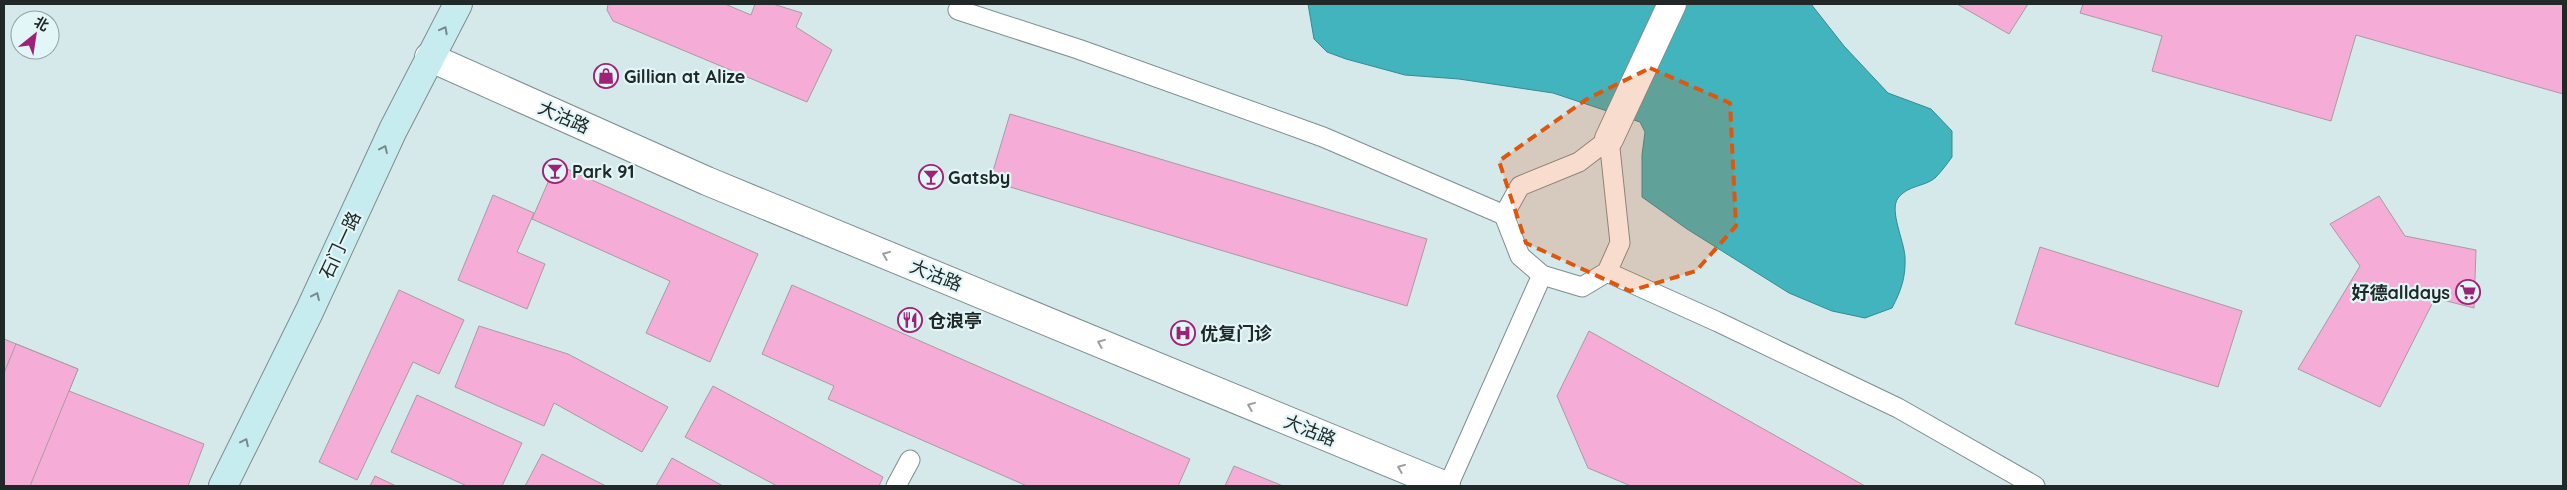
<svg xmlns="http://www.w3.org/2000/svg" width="2567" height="490" font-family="Quicksand,'Noto Sans SC',sans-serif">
	<rect width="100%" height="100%" fill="#d5e8ea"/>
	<path fill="#42b4bd" stroke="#388a90" d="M1308,4H1811L1844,46L1888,93L1931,109L1952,131V157C1947,164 1941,172 1935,178C1924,187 1908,185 1898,198C1889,211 1904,240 1905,257C1906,277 1901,291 1892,308L1865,318L1832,311L1789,293L1687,229L1642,197V155L1645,132L1640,122L1553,93L1459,79L1405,75L1346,59L1327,52L1314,39Z"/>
	<g fill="#f5acd6" stroke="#a99ba2">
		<polygon points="608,4 725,4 751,15 755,4 773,4 802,13 796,27 832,50 807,102 613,21 607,10"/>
		<polygon points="1957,4 2028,4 2009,34"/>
		<polygon points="2083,4 2563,4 2563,94 2356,35 2331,121 2152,71 2162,36 2080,13"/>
		<polygon points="1010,114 1427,239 1407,306 990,181"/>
		<polygon points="556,164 758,254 710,362 646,333 670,281 532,219"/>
		<polygon points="493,195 534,213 517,252 545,264 527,309 458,280"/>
		<polygon points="2379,196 2405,236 2476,250 2474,308 2435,298 2380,407 2298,369 2360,266 2330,224"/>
		<polygon points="2040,247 2242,311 2218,387 2015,324"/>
		<polygon points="792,285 1190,459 1178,486 1027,486 828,399 834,386 762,354"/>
		<polygon points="399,290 464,320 439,374 413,362 357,480 319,462"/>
		<polygon points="479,326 568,354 668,407 642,452 554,403 544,426 455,387"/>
		<polygon points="1589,331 1865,486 1631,486 1588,468 1557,396"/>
		<polygon points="4,339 78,369 69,391 204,444 188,486 4,486"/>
		<polygon points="16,344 78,369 30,486 4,486 4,373"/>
		<polygon points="713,386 883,477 879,486 777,486 685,437"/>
		<polygon points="417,395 522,443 502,486 467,486 391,452"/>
		<polygon points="542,454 606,486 525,486"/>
		<polygon points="672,458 723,486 656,486"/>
		<polygon points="1234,466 1283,486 1225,486"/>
		<polygon points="375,476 396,486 370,486"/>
	</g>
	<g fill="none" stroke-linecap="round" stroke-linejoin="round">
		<defs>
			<g id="lane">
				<polyline points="958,10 1078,49 1323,137 1504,215"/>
				<polygon points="1609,139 1620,243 1607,272 1582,287 1542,275 1520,256 1504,215 1520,186 1579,162"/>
				<polyline points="1607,272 1718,322 1898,408 2035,486"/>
				<polyline points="896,486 910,460"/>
				<polyline points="1448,486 1542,275"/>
			</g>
			<g id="street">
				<polyline points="429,57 707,181 1446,486"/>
				<polyline points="1609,139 1672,4"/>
			</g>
			<polyline id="secondary" points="223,486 309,312 393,130 458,4"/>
		</defs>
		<use href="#lane" stroke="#7d8e90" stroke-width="21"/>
		<use href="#street" stroke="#7d8e90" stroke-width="30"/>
		<use href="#secondary" stroke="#7d8e90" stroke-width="30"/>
		<use href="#lane" stroke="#fff" stroke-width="19"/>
		<use href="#street" stroke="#fff" stroke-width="28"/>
		<use href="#secondary" stroke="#c7ecef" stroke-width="28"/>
	</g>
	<defs><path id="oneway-chevron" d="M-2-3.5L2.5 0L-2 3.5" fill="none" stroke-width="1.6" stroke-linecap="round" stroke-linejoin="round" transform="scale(1.25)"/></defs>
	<g stroke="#748a8c">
		<use href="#oneway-chevron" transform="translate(444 30) rotate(-62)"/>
		<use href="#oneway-chevron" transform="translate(384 149) rotate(-65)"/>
		<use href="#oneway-chevron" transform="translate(316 296) rotate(-65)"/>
		<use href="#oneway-chevron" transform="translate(245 442) rotate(-64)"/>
	</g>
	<g stroke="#9b9e9e">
		<use href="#oneway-chevron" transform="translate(886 255) rotate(-158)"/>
		<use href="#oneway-chevron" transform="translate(1101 343) rotate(-158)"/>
		<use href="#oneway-chevron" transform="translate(1251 406) rotate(-158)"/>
		<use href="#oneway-chevron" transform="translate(1401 468) rotate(-158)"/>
	</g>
	<path fill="#de570d" fill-opacity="0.2" stroke="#de570d" stroke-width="4" stroke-dasharray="10 6" stroke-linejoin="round" d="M1650,68L1730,103L1736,226L1696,271L1630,291L1526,243L1499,161L1587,99Z"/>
	<defs>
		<symbol id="shop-ring" viewBox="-11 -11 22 22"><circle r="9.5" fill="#e2f5f7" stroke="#9e2277" stroke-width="1.5"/><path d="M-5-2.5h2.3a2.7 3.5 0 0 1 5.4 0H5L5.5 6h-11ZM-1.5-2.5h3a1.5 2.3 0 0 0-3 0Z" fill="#9e2277"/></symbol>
		<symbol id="bar-ring" viewBox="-11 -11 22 22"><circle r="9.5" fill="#e2f5f7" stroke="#9e2277" stroke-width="1.5"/><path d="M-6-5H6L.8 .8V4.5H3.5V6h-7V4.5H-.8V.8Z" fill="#9e2277"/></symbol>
		<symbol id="supermarket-ring" viewBox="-11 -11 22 22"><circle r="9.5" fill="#e2f5f7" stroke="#9e2277" stroke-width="1.5"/><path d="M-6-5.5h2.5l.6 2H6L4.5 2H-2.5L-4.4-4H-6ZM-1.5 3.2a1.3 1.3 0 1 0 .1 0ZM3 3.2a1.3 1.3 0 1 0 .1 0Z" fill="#9e2277"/></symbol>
		<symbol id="restaurant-ring" viewBox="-11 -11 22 22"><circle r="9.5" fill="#e2f5f7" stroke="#9e2277" stroke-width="1.5"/><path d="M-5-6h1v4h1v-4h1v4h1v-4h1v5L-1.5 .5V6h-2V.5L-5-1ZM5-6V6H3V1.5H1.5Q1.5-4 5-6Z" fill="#9e2277"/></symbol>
		<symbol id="hospital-ring" viewBox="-11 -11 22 22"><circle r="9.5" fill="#e2f5f7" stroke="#9e2277" stroke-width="1.5"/><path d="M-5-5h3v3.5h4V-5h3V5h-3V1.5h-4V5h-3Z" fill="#9e2277"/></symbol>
	</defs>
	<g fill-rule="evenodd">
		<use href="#shop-ring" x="592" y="62" width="28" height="28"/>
		<use href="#bar-ring" x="541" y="157" width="28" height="28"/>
		<use href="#bar-ring" x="917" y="163" width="28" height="28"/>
		<use href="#supermarket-ring" x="2454" y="278" width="28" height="28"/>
		<use href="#restaurant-ring" x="896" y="306" width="28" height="28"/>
		<use href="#hospital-ring" x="1169" y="319" width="28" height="28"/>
	</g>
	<g text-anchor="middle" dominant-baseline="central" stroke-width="4.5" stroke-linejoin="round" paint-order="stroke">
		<g font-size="18" font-weight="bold" fill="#202828" stroke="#e2f5f7" text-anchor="start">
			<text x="624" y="76">Gillian at Alize</text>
			<text x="572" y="171">Park 91</text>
			<text x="948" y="177">Gatsby</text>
			<text x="2450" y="292" text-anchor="end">好德alldays</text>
			<text x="928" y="320">仓浪亭</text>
			<text x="1200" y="333">优复门诊</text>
		</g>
		<g font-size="18" fill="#202828" stroke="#e2f5f7">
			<text transform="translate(564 117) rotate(24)">大沽路</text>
			<text transform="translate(340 245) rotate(-65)">石门一路</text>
			<text transform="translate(936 275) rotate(22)">大沽路</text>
			<text transform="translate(1310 430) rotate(22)">大沽路</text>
		</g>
	</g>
	<rect width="2567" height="490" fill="none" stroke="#202828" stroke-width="10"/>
	<g transform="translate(35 35) rotate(30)"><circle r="24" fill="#e2f5f7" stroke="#94a3a4"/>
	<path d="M0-4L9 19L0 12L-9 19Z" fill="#9e2277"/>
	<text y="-8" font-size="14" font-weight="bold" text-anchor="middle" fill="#202828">北</text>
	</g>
</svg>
